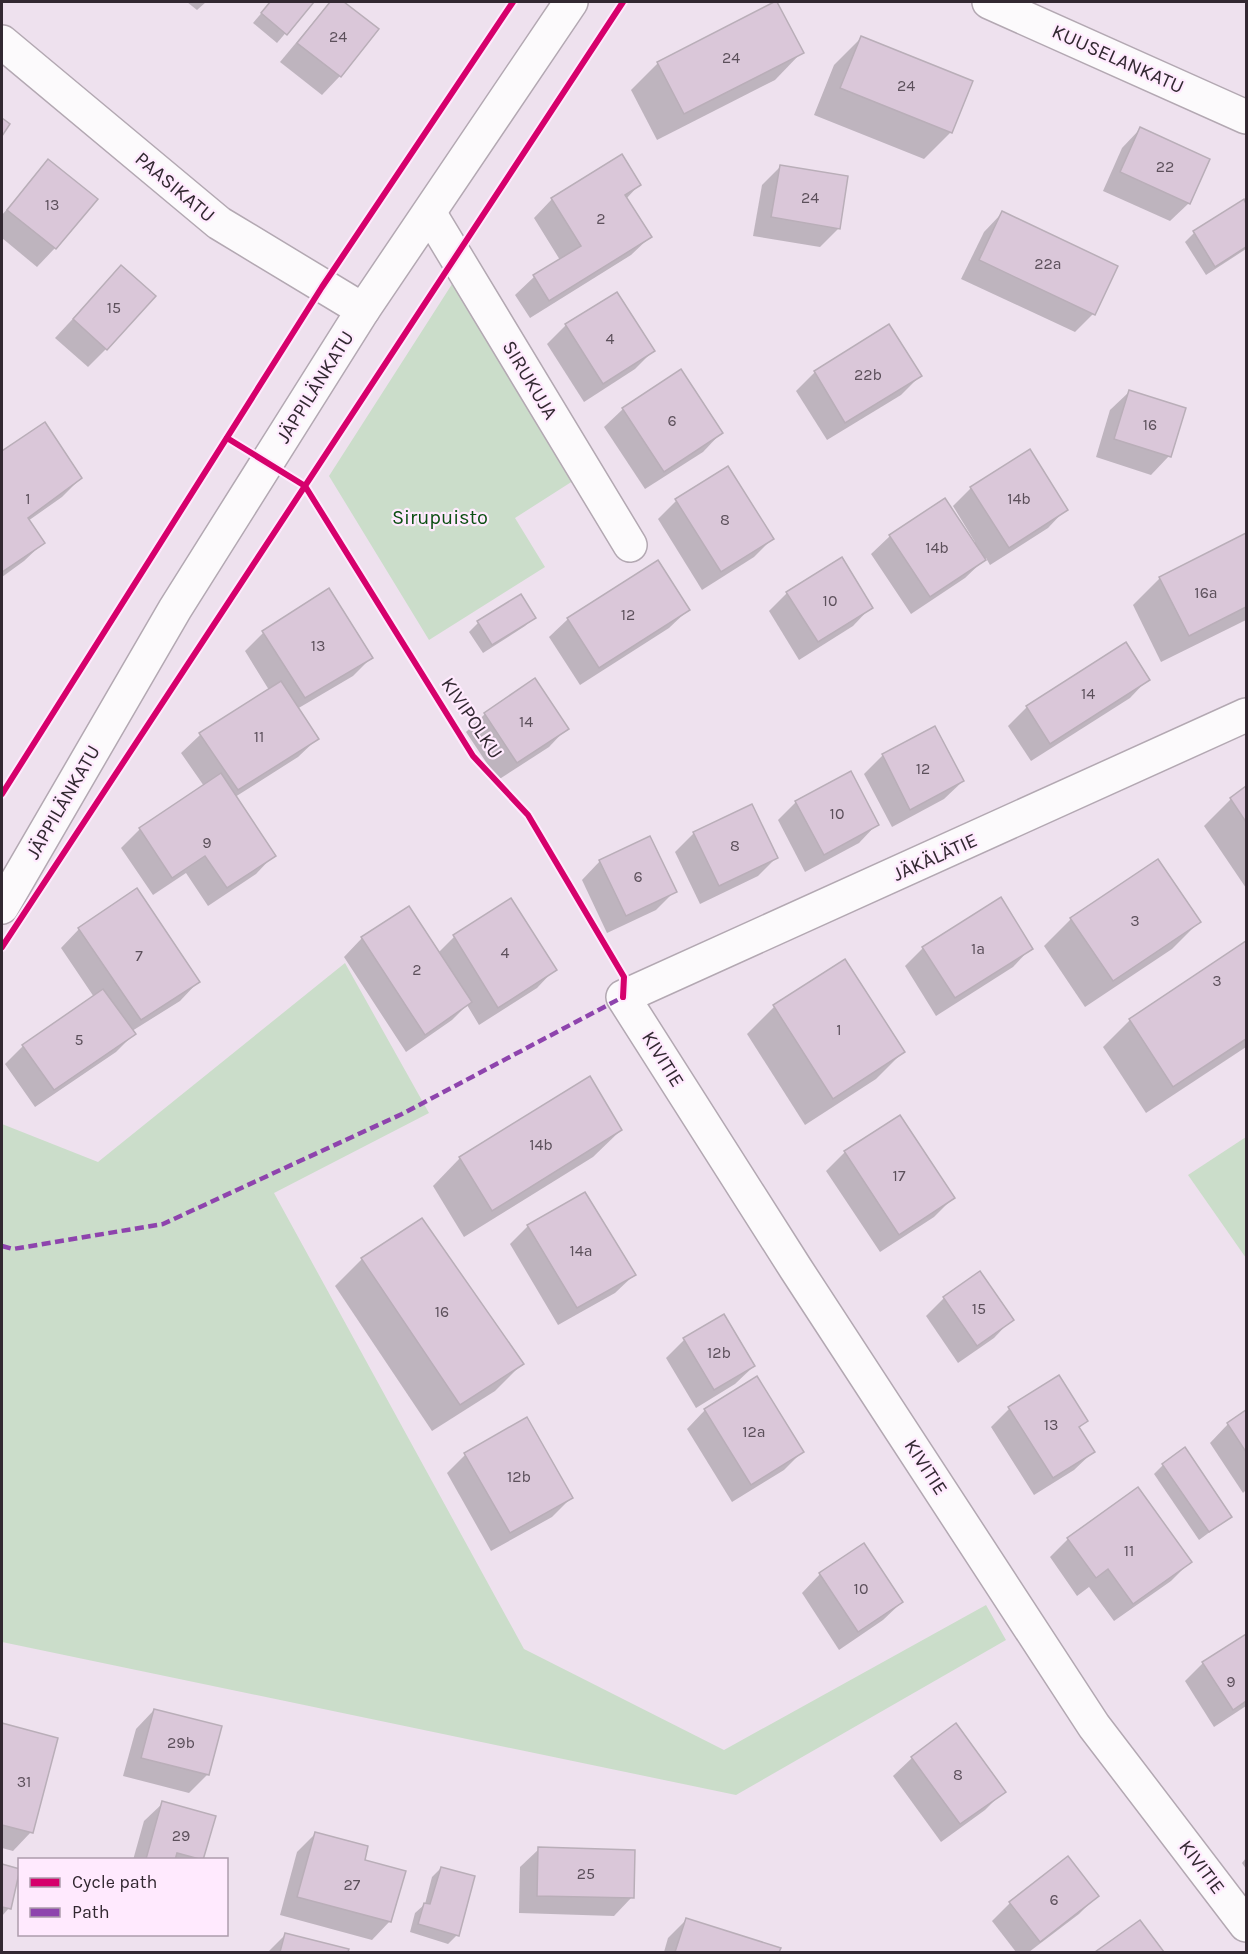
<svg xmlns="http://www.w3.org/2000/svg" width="1248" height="1954" font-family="Karla,sans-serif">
	<rect width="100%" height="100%" fill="#eee1ee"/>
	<g fill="#cbddca">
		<polygon points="454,281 576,479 515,518 545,567 429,640 329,476"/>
		<polygon points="345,963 429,1113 274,1193 524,1649 724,1750 986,1605 1006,1640 736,1795 2,1642 2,1124 98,1162"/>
		<polygon points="1246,1137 1246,1258 1188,1175"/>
	</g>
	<g fill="#0003">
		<polygon points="187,2 206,2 197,10"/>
		<polygon points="271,2 312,2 277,43 253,23"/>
		<polygon points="330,2 342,2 377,29 340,76 322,95 280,62"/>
		<polygon points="861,38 951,132 924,159 814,115 834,65"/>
		<polygon points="802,52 775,80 657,140 631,90 658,63"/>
		<polygon points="1140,129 1189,203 1170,221 1103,191 1122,148"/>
		<polygon points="48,161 55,248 37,267 2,238 2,215"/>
		<polygon points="780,167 839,228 820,247 753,236 762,185"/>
		<polygon points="639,185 626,199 650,237 631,255 530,318 515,295 534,277 560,260 534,218 552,199"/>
		<polygon points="1243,201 1246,207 1246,249 1206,275 1185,242 1194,233"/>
		<polygon points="1002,213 1093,314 1075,332 961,279 984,232"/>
		<polygon points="121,267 106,349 88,367 55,338"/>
		<polygon points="566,325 653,351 635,369 584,402 547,344"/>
		<polygon points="889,326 920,376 901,395 827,440 796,391 815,372"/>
		<polygon points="1129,392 1169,456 1151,475 1096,457 1110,410"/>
		<polygon points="623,409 721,433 703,452 645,489 604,427"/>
		<polygon points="44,424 81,478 62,497 28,521 43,543 24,561 2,577 2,453"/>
		<polygon points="971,488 1066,509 1048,528 990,565 986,558 965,578 911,614 871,554 890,536 975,542 953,506"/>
		<polygon points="676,501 772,539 754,557 702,590 658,519"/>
		<polygon points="1246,534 1246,620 1161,662 1133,605 1160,578"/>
		<polygon points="787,593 871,607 853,626 799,660 769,611"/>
		<polygon points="688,610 669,628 580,685 549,637 568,619"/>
		<polygon points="534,617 525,626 483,653 469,632 478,623"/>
		<polygon points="263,633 371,658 353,676 297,709 317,739 298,757 235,797 274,855 256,874 208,906 186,873 153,895 121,848 140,829 204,786 181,753 200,735 269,690 245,651"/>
		<polygon points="1148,679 1130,698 1031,761 1008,726 1027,707"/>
		<polygon points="485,714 567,728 549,747 498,780 466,732"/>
		<polygon points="935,728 963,781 944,799 892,827 864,774 882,756"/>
		<polygon points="1246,788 1246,888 1204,826 1231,799"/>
		<polygon points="796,802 877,824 859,843 805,872 778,820"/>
		<polygon points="694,833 776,858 758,876 700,904 675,852"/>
		<polygon points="600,861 675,891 656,910 607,933 582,880"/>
		<polygon points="1071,919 1199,922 1172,949 1085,1007 1044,946"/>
		<polygon points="79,929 198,982 180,1001 132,1031 134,1034 116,1052 35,1107 5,1064 23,1046 94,997 61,948"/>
		<polygon points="454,937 555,969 537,988 479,1025 467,1005 452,1020 406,1052 344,957 362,938 438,953"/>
		<polygon points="1246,943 1246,1047 1146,1113 1103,1047 1130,1020"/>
		<polygon points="923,948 1031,948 1013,967 936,1016 905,966"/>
		<polygon points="845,961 903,1052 876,1079 805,1125 747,1034 774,1007"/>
		<polygon points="589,1079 621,1130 593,1157 464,1237 433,1186 460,1158"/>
		<polygon points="899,1117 953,1198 934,1217 880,1252 826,1171 845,1152"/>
		<polygon points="528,1226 634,1275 615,1293 558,1325 510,1244"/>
		<polygon points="362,1259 522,1364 495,1391 432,1431 335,1286"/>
		<polygon points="944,1298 1012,1319 994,1338 958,1363 926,1316"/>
		<polygon points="684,1340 754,1366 735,1384 696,1408 666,1358"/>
		<polygon points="1009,1409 1086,1421 1078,1429 1093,1452 1074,1470 1034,1495 991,1427"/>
		<polygon points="705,1410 802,1452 784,1470 732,1502 687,1429"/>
		<polygon points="1246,1412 1246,1490 1243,1493 1210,1443 1228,1424"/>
		<polygon points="465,1455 571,1498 552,1517 491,1551 447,1473"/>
		<polygon points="1163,1465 1230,1517 1199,1540 1154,1474"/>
		<polygon points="1068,1539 1190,1562 1171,1581 1114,1621 1089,1587 1077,1596 1050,1557"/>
		<polygon points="820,1574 902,1602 883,1620 839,1650 802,1593"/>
		<polygon points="1246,1636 1246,1706 1214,1727 1185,1681 1203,1663"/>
		<polygon points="154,1710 220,1727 207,1775 189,1793 123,1776 136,1729"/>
		<polygon points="2,1724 56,1739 31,1832 13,1851 2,1848"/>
		<polygon points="956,1725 1004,1791 985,1810 941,1842 893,1776 912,1758"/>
		<polygon points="163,1803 201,1859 133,1860 144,1821"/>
		<polygon points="316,1833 363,1861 390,1921 372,1940 280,1915 297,1852"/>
		<polygon points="539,1849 632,1897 614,1916 519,1913 520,1867"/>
		<polygon points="1246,1858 1246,1869 1242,1863"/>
		<polygon points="2,1866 19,1870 9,1908 2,1916"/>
		<polygon points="441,1868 457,1935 448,1944 410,1932 415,1913 425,1904 432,1877"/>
		<polygon points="1097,1896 1079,1914 1029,1952 1016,1952 992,1921 1010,1903"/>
		<polygon points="686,1920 779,1949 778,1952 664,1952 668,1938"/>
		<polygon points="1140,1922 1162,1952 1098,1952"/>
		<polygon points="286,1934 347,1950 346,1952 268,1952"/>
	</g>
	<g fill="#dac7d9" stroke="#b9aeb8" stroke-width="1.5">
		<polygon points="270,2 314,2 287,35 261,13"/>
		<polygon points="330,2 344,2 379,29 341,77 297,43"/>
		<polygon points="774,2 777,2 804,53 684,114 657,62"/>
		<polygon points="861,36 973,81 952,133 840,88"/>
		<polygon points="2,118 10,124 2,136"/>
		<polygon points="1140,127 1210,159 1190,204 1120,172"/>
		<polygon points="622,154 641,185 625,195 652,237 549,301 533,275 581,246 551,198"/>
		<polygon points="48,159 98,199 56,249 7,210"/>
		<polygon points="780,165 848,176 840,229 771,217"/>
		<polygon points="1244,199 1246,204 1246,247 1215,267 1193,231"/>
		<polygon points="1002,211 1118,266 1095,315 979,260"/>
		<polygon points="121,265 156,296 107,350 73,319"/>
		<polygon points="617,292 655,351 603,384 565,324"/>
		<polygon points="889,324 922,376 845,423 814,371"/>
		<polygon points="681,369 723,433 664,472 622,408"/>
		<polygon points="1129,390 1186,408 1171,457 1114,439"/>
		<polygon points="45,422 82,478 28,518 45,543 2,572 2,451"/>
		<polygon points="1030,449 1068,510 1009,548 970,487"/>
		<polygon points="728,466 774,539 721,572 675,499"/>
		<polygon points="945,498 986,560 930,597 889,535"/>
		<polygon points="1246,533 1246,607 1189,636 1159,577"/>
		<polygon points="842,557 873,608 818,642 786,592"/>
		<polygon points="658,560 690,610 599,668 567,618"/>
		<polygon points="329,588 373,658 305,698 262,631"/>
		<polygon points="521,594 536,618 492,645 477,621"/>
		<polygon points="1126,642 1150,680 1050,744 1026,706"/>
		<polygon points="535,678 569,729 517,763 484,713"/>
		<polygon points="281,681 319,739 238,790 199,733"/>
		<polygon points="935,726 964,781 910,810 882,754"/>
		<polygon points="851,771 879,825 824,855 795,801"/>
		<polygon points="221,773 276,856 227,888 205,856 172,878 139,828"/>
		<polygon points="1246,786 1246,822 1230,798"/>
		<polygon points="752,804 778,858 719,886 693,832"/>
		<polygon points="650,836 677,892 626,916 599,860"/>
		<polygon points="1158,859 1201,922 1113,981 1070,918"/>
		<polygon points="137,888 200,982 141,1020 78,928"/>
		<polygon points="1001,897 1033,949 955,998 922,947"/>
		<polygon points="511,898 557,970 498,1008 453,935"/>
		<polygon points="409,906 472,1002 425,1035 361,937"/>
		<polygon points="1246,941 1246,1039 1173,1087 1129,1019"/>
		<polygon points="845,959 905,1052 833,1099 773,1005"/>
		<polygon points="103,989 136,1034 54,1090 22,1045"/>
		<polygon points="590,1076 622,1130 492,1211 459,1157"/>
		<polygon points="900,1115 955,1198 899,1235 844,1151"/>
		<polygon points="585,1192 636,1275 577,1308 527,1225"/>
		<polygon points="422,1218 524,1364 460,1405 361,1258"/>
		<polygon points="980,1271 1014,1320 977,1346 943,1297"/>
		<polygon points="724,1314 755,1366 714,1390 683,1338"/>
		<polygon points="1059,1375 1088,1421 1079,1427 1095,1452 1053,1478 1008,1407"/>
		<polygon points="757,1376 804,1452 751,1485 704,1409"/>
		<polygon points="1246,1410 1246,1452 1227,1423"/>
		<polygon points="527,1417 573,1498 510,1533 464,1453"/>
		<polygon points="1185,1447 1232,1517 1209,1532 1162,1464"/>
		<polygon points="1138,1487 1192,1562 1133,1604 1108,1569 1096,1578 1067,1538"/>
		<polygon points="864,1543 903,1602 858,1632 819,1573"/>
		<polygon points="1246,1634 1246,1701 1233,1710 1202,1662"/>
		<polygon points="154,1709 222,1726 209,1775 141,1758"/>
		<polygon points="2,1723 58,1738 33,1833 2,1825"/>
		<polygon points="956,1723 1006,1792 960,1824 911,1757"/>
		<polygon points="162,1801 216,1816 203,1860 177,1853 175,1860 146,1859"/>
		<polygon points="315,1832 368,1846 365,1860 406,1871 391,1922 297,1897"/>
		<polygon points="538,1847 635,1850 634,1898 537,1896"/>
		<polygon points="1068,1856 1099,1896 1040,1942 1009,1902"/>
		<polygon points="2,1864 20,1869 11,1909 2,1907"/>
		<polygon points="441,1867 475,1876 459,1936 418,1924 424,1903 430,1904"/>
		<polygon points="686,1918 781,1948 779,1952 675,1952"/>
		<polygon points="1140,1920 1164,1952 1095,1952"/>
		<polygon points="285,1933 349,1949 348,1952 280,1952"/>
	</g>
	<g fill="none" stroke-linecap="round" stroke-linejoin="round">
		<defs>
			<g id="minor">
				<polyline points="989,2 1246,117"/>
				<polyline points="2,42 219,223 363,310"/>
				<polyline points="430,214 630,545"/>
				<polyline points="1246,715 623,997 796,1269 1094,1726 1246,1925"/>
				<polyline points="2,907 175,609 363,310 571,2"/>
			</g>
		</defs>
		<use href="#minor" stroke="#b3a8b2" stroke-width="36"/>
		<use href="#minor" stroke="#fcfafc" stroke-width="33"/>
		<polyline stroke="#8e44ad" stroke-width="4.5" stroke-dasharray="9 4.5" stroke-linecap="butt" points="2,1246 13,1249 163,1224 402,1114 623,997"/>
		<defs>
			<g id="cycleway">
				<polyline points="227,438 305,486 473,756 528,815 624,977 623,997"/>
				<polyline points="2,794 322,287 513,2"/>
				<polyline points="2,947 623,2"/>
			</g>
		</defs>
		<use href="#cycleway" stroke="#ffeafe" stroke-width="10"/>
		<use href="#cycleway" stroke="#d6006c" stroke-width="6"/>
	</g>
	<g text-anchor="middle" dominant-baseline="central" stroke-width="4.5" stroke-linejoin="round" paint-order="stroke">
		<g font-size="16" fill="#5c505b">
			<text x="338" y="36">24</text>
			<text x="731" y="57">24</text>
			<text x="906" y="85">24</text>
			<text x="1165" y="166">22</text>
			<text x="810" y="197">24</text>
			<text x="52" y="204">13</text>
			<text x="601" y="218">2</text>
			<text x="1048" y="263">22a</text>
			<text x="114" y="307">15</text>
			<text x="610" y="338">4</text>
			<text x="868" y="374">22b</text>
			<text x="672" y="420">6</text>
			<text x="1150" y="424">16</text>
			<text x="28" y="498">1</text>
			<text x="1019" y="498">14b</text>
			<text x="725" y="519">8</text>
			<text x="937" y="547">14b</text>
			<text x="1206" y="592">16a</text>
			<text x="830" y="600">10</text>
			<text x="628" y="614">12</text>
			<text x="318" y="645">13</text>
			<text x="1088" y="693">14</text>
			<text x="526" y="721">14</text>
			<text x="259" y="736">11</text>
			<text x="923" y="768">12</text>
			<text x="837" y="813">10</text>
			<text x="207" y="842">9</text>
			<text x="735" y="845">8</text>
			<text x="638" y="876">6</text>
			<text x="1135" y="920">3</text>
			<text x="978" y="948">1a</text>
			<text x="505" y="952">4</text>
			<text x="139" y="955">7</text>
			<text x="417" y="969">2</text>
			<text x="1217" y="980">3</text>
			<text x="839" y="1029">1</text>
			<text x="79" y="1039">5</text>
			<text x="541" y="1144">14b</text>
			<text x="899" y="1175">17</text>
			<text x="581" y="1250">14a</text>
			<text x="979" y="1308">15</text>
			<text x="442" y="1311">16</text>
			<text x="719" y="1352">12b</text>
			<text x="1051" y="1424">13</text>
			<text x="754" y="1431">12a</text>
			<text x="519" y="1476">12b</text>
			<text x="1129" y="1550">11</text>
			<text x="861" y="1588">10</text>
			<text x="1231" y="1681">9</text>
			<text x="181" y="1742">29b</text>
			<text x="958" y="1774">8</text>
			<text x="24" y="1781">31</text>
			<text x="181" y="1835">29</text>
			<text x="586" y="1873">25</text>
			<text x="352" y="1884">27</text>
			<text x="1054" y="1899">6</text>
		</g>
		<g font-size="20" fill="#322831" stroke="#ffeafe">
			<text transform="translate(1118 59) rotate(24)">KUUSELANKATU</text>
			<text transform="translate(175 187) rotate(40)">PAASIKATU</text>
			<text transform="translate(530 380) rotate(59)">SIRUKUJA</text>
			<text transform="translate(315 387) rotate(-58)">JÄPPILÄNKATU</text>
			<text transform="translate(472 718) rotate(56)">KIVIPOLKU</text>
			<text transform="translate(63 802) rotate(-60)">JÄPPILÄNKATU</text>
			<text transform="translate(935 857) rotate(-24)">JÄKÄLÄTIE</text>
			<text transform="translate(663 1059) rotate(58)">KIVITIE</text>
			<text transform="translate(926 1467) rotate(57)">KIVITIE</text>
			<text transform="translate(1202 1867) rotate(53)">KIVITIE</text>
		</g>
		<g font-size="20" fill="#0b4f12" stroke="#ffeafe">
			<text x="440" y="517">Sirupuisto</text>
		</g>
	</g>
	<rect width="1248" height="1954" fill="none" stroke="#322831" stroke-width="6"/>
	<rect x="18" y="1858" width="210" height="78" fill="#ffeafe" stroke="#ad9cac" stroke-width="1.5"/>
	<rect x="30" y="1878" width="30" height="9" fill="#d6006c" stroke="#ad9cac" stroke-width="1.5"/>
	<text x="72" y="1888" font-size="18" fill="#322831">Cycle path</text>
	<rect x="30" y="1908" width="30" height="9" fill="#8e44ad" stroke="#ad9cac" stroke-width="1.5"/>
	<text x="72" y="1918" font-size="18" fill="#322831">Path</text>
</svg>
